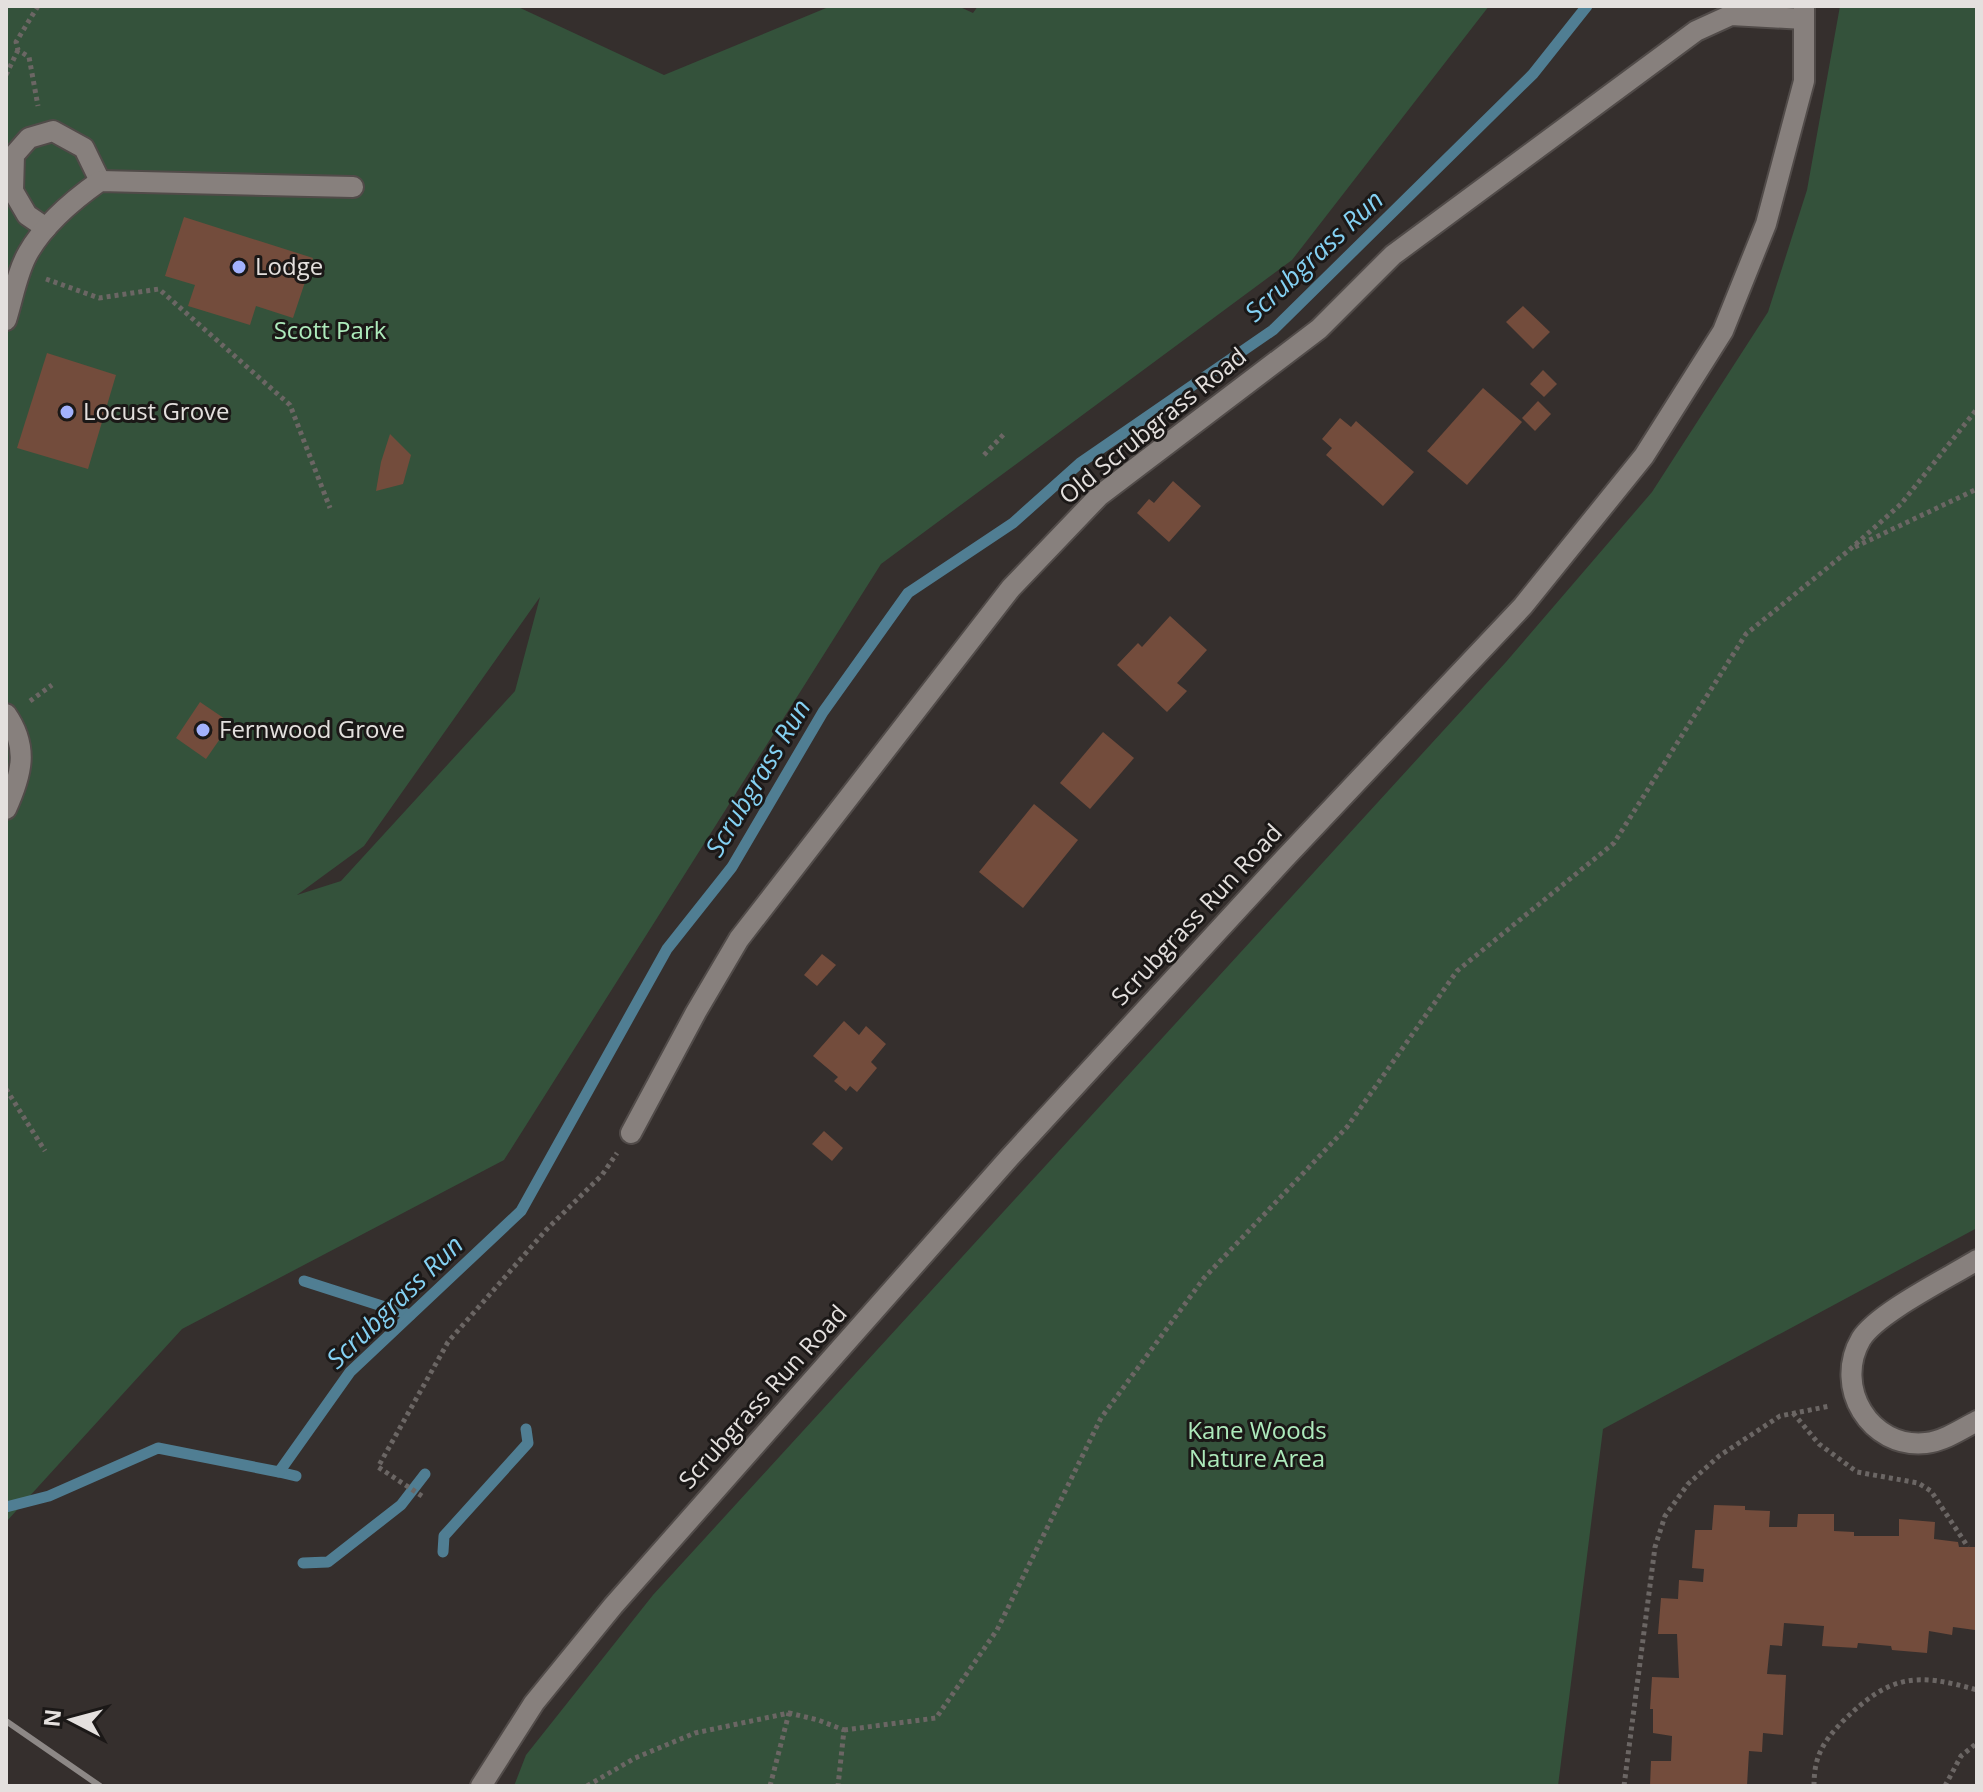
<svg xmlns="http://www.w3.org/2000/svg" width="1983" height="1792" viewBox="0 0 1983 1792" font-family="'Open Sans',sans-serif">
	<rect width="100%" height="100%" fill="#352f2d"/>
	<g fill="#34523b" fill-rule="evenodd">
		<path d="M6,6H516L664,75L831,6H958L973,13L978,6H1489L1292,260L881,564L504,1160L182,1329L6,1522ZM540,597L515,691L341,881L297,895L364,846Z"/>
		<polygon points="1840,6 1977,6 1977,1228 1603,1429 1558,1786 514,1786 526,1755 653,1595 1506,662 1652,492 1768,312 1807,190"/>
	</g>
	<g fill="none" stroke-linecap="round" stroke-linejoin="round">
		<g stroke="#507e93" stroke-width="11">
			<polyline points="304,1281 410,1315"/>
			<polyline points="279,1472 296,1476"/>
			<polyline points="6,1507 49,1496 158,1448 279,1472 350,1372 521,1211 667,949 732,867 823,712 908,593 1013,523 1080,463 1273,330 1533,74 1587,6"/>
			<polyline points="443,1552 444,1536 528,1443 526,1429"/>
			<polyline points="303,1563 328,1562 401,1505 425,1474"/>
		</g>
	</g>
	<g fill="#734c3c">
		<polygon points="184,217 313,258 293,318 256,306 250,325 188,306 195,285 165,276"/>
		<polygon points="1523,306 1550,332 1533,349 1506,322"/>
		<polygon points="47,353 116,375 88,469 17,448"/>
		<polygon points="1543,370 1557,384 1544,397 1530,384"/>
		<polygon points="1483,388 1522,422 1467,485 1427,451"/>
		<polygon points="1538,401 1551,414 1535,431 1522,418"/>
		<polygon points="1340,418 1351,427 1356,421 1414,472 1383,506 1326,455 1332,448 1322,439"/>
		<polygon points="390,434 411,455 403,484 376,491 381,462"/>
		<polygon points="1173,481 1201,506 1169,542 1137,513 1149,499 1154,503"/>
		<polygon points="1170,616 1207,650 1177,683 1187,691 1167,712 1117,665 1138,643 1142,647"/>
		<polygon points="200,702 231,723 206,759 176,738"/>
		<polygon points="1103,732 1134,758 1090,809 1060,783"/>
		<polygon points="1034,804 1078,840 1023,908 979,872"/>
		<polygon points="822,954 836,965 817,986 804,975"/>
		<polygon points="844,1021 859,1035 866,1026 886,1044 871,1062 877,1068 857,1092 850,1086 846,1091 834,1081 838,1077 813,1056"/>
		<polygon points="824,1131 843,1148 832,1161 812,1144"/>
		<polygon points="1714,1505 1745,1506 1745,1510 1770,1511 1769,1527 1797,1527 1798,1514 1834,1514 1834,1531 1854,1532 1854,1536 1899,1536 1899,1519 1935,1522 1934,1539 1958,1542 1959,1547 1977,1547 1975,1630 1953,1627 1952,1635 1929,1631 1927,1653 1892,1650 1891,1646 1858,1643 1857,1648 1822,1646 1824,1626 1784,1623 1782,1646 1770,1645 1767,1674 1786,1675 1783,1735 1763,1733 1762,1752 1749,1751 1747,1786 1650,1786 1651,1761 1671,1761 1672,1736 1653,1733 1653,1709 1650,1709 1652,1677 1679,1678 1677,1634 1658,1634 1661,1598 1678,1599 1679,1580 1703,1582 1704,1569 1692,1568 1695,1530 1712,1530"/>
	</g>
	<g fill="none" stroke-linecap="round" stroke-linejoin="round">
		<defs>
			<g id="lane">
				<polyline points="46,228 27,215 13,191 14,155 29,138 53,131 84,148 100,181"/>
				<path d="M6,320C13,298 17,272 28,253C45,223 73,200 100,181L353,187"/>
				<path d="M6,714C29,747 22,774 6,809"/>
			</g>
			<g id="street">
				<polyline points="631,1133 696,1012 739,939 1011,588 1099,496 1319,329 1393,255 1696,31 1731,15 1804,19"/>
				<path d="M1977,1260C1948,1278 1877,1313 1861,1339C1833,1387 1870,1449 1926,1443C1944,1441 1962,1429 1977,1421"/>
			</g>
			<polyline id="secondary" points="481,1786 534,1703 613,1606 1009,1158 1285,858 1523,606 1644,456 1723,331 1766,224 1804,81 1804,6"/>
		</defs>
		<use href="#lane" stroke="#514b49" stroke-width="24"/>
		<use href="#street" stroke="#514b49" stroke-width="24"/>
		<use href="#secondary" stroke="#514b49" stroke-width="24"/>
		<g stroke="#6b6664" stroke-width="5" stroke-dasharray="4 4" stroke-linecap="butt">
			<polyline points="38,6 16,42 18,50 29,57 38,106"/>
			<polyline points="6,75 18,50"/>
			<polyline points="46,279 99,298 159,289 290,405 330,508"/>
			<polyline points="984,455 1004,434"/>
			<polyline points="1855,547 1977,489"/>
			<polyline points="30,701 52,685"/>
			<polyline points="6,1089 45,1151"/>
			<polyline points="1793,1413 1819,1444 1857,1472 1918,1483 1931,1491 1968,1547"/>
			<polyline points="422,1496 378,1467 448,1342 547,1229 602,1175 617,1153"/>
			<polyline points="844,1730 936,1718 997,1630 1101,1418 1204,1278 1347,1127 1457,971 1614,843 1746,634 1848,551 1901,504 1977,409"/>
			<polyline points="587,1786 635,1758 695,1733 789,1713 818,1720 844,1730 838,1786"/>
			<polyline points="770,1786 789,1713"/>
			<polyline points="1624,1786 1655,1547 1665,1516 1688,1484 1719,1456 1780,1416 1830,1406"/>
			<path d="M1814,1786C1814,1756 1823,1742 1843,1721C1890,1675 1915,1672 1977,1690"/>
			<polyline points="1945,1786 1961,1756 1977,1743"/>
		</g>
		<use href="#lane" stroke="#87807d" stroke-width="20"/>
		<use href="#street" stroke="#87807d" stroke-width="20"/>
		<use href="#secondary" stroke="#87807d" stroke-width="20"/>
		<polyline stroke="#8d8886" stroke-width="6" points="6,1721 100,1786"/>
	</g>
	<g fill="#a3b2fd" stroke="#1b1817" stroke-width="3">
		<circle cx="239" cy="267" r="8"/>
		<circle cx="67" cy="412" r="8"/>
		<circle cx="203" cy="730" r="8"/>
	</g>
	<g text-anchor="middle" stroke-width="6" stroke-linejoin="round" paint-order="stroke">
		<g font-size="24" fill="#e4e0de" stroke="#1b1817" text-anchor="start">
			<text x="255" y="275">Lodge</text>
			<text x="83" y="420">Locust Grove</text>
			<text x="219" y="738">Fernwood Grove</text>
		</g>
		<g font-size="24" fill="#adeabb" stroke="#1b1817">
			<text x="330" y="339">Scott Park</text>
			<text x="1257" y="1439">Kane Woods<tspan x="1257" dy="28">Nature Area</tspan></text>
		</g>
		<g font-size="24" fill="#e4e0de" stroke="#1b1817">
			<text transform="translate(1153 426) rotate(-39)" y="8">Old Scrubgrass Road</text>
			<text transform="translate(1197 915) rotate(-47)" y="8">Scrubgrass Run Road</text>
			<text transform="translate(763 1397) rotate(-48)" y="8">Scrubgrass Run Road</text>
		</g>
		<g font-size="26" font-style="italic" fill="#84d1f3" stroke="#1b1817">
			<text transform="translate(1314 256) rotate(-43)" y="9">Scrubgrass Run</text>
			<text transform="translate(758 778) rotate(-59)" y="9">Scrubgrass Run</text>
			<text transform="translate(395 1302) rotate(-44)" y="9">Scrubgrass Run</text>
		</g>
	</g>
	<rect width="1983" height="1792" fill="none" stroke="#e4e0de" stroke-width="16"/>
	<g transform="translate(72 1720) rotate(276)" stroke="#1b1817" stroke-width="6" paint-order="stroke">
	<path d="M0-6L14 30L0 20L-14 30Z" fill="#e4e0de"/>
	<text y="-12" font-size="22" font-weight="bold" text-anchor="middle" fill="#e4e0de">N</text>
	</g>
</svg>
